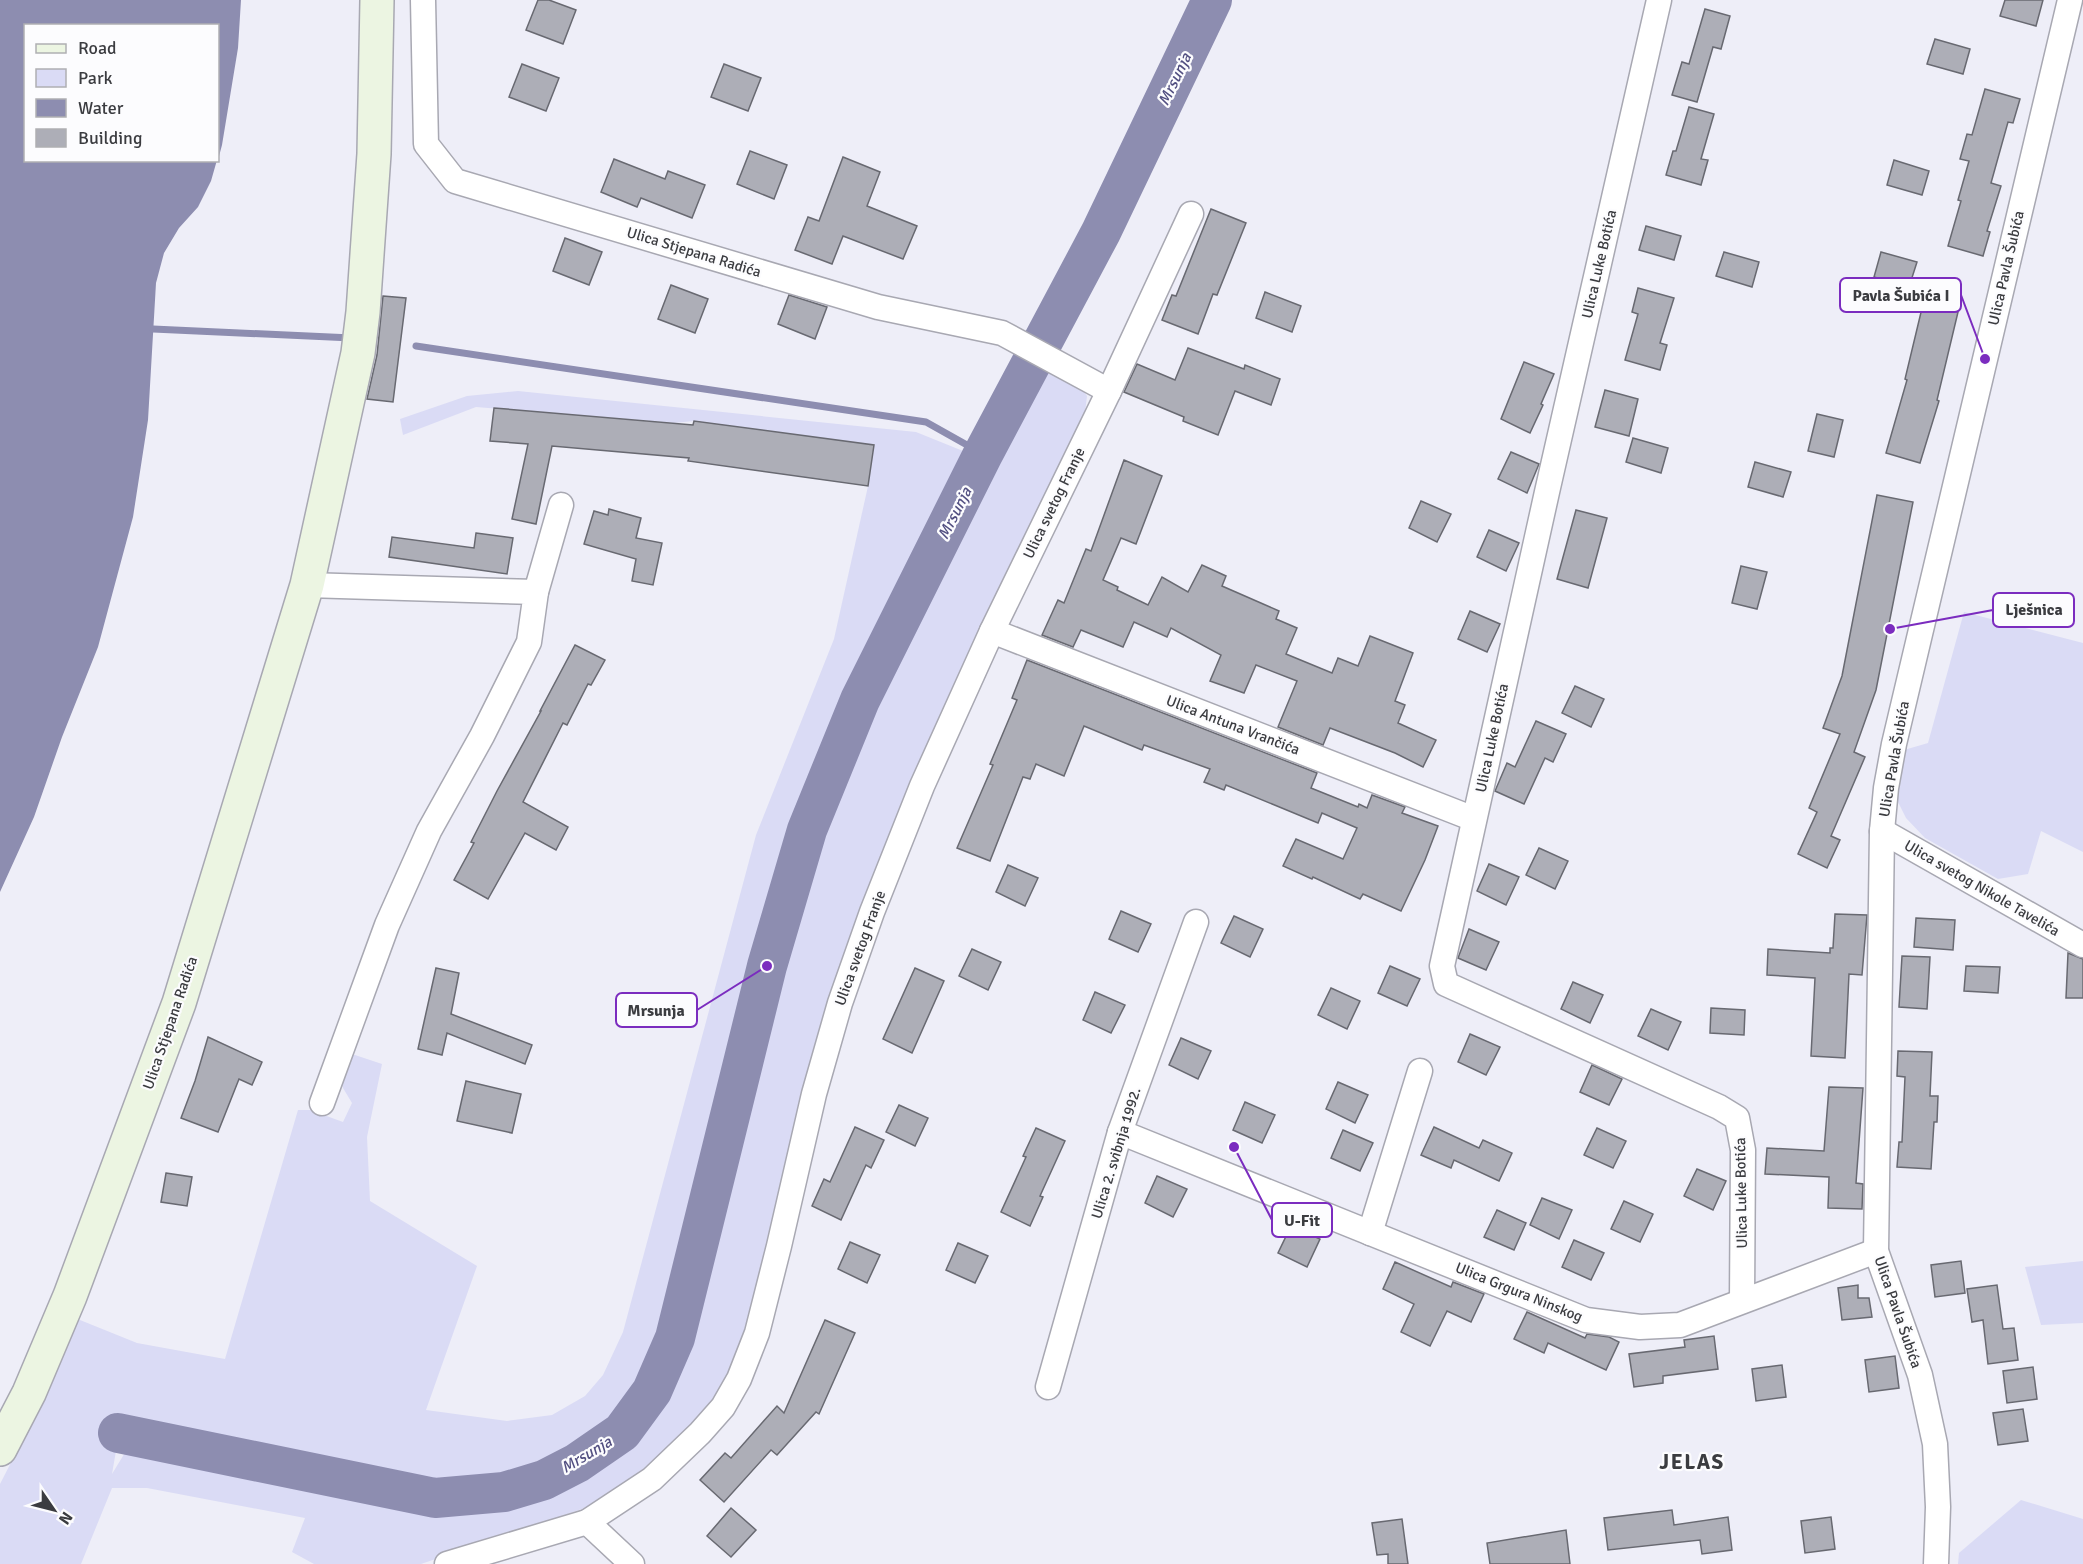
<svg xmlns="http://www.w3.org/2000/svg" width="2083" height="1564" viewBox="0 0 2083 1564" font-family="Signika,sans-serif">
	<rect width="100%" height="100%" fill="#eeeef8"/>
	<g fill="#dadbf5">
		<path d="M1044,370L1080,387L1087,396L1085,413L929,744L752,1312L723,1391L700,1420L633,1482L582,1509L421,1564H314L292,1552L305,1518L147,1488H112L81,1564H0V1484L42,1402L75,1318L137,1343L225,1359L298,1110H310L343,1122L352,1103L343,1088L340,1077L349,1053L382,1064L367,1137L370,1201L477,1266L426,1410L507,1421L552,1415L585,1396L603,1375L623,1332L756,835L834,639L868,486L873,446L694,421L674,423L476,407L403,435L400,419L467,396L518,391L916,432L968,453L916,554L817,764L793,831L775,885L669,1304L649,1367L624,1407L596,1433L559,1457L475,1483L426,1482L346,1469L122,1416L112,1474L126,1451C191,1465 256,1478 321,1492C352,1498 384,1508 415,1512C426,1513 439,1512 451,1511C569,1510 660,1446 694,1331L763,1053L818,849L850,764L873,712Z"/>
		<polygon points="1964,612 2083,643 2083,852 2041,831 2028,874 1998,879 1925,838 1906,818 1898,802 1898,774 1904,750 1928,743"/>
		<polygon points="2083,1261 2083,1323 2041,1325 2025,1267"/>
		<polygon points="2021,1500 2083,1519 2083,1564 1958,1564 1959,1553"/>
	</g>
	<polygon fill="#8d8db0" points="0,0 241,0 238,48 222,145 218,160 218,26 26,26 26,160 217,160 211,181 198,207 179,228 164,253 156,283 148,420 133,517 98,647 62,737 34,817 0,892"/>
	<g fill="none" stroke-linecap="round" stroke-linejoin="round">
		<g stroke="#8d8db0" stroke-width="7">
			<polyline points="153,329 352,338"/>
			<polyline points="416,346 926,422 983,454"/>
		</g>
		<polyline stroke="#8d8db0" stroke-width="40" points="118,1433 435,1498 504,1492 544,1480 577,1463 622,1432 652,1391 675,1338 767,966 807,830 860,700 983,454 1101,232 1212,0"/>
	</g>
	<g fill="#adaeb7" stroke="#686971" stroke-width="1.5">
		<polygon points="538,0 549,0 576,10 563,44 526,30"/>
		<polygon points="2005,0 2043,0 2036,26 2000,16"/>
		<polygon points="1705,9 1730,16 1721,49 1713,47 1697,102 1672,95 1682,62 1689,64"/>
		<polygon points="1935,39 1970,49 1963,74 1927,64"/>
		<polygon points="522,64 559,78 546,111 509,97"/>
		<polygon points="724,64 761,78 748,111 711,97"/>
		<polygon points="1985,89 2020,99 2013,123 2008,122 1991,183 2001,186 1987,231 1990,232 1983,256 1948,246 1961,201 1958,200 1969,161 1960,159 1967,134 1972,135"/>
		<polygon points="1689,107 1714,114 1701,159 1708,160 1701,185 1666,175 1673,151 1676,151"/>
		<polygon points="750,151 787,165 774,199 737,184"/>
		<polygon points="843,157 880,172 867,206 917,226 903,259 843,236 832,264 795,250 808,217 819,221"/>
		<polygon points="614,159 665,179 668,171 705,185 692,218 641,198 637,207 601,192"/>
		<polygon points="1894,160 1929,171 1922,195 1887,185"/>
		<polygon points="1211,209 1246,223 1217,295 1213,294 1198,334 1162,320 1172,295 1176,296"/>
		<polygon points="1646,226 1681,236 1674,260 1639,250"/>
		<polygon points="565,238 602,252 589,285 553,271"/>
		<polygon points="1724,252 1759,262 1752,287 1716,276"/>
		<polygon points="1881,252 1917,262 1909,287 1874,277"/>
		<polygon points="671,285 708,299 695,333 658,319"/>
		<polygon points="1638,288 1674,298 1660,343 1667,345 1660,370 1625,360 1638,314 1632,312"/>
		<polygon points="1265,292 1301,306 1292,332 1256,318"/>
		<polygon points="789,295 827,307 815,339 778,324"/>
		<polygon points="383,296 406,298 393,402 367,399 377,355"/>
		<polygon points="1923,304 1958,312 1937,400 1939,401 1920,463 1886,453 1907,380 1905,379"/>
		<polygon points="1188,348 1244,369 1245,365 1280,379 1271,405 1235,391 1218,435 1183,421 1184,417 1124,392 1137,364 1175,380"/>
		<polygon points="1524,362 1554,374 1541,404 1543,405 1530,433 1501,419"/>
		<polygon points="1605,390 1638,399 1629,436 1595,427"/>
		<polygon points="494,408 693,425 694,421 874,445 868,486 688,461 689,458 552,446 536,524 512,519 528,444 490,441"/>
		<polygon points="1817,414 1843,420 1834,457 1808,451"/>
		<polygon points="1633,438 1668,448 1661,473 1626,462"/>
		<polygon points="1511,452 1539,464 1527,493 1498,479"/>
		<polygon points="1124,460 1162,476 1136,544 1121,538 1103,580 1118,587 1117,590 1148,605 1162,577 1188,592 1202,565 1226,576 1222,586 1279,611 1276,619 1297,628 1286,654 1332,673 1338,658 1358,666 1370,636 1413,653 1395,701 1405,705 1398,723 1436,740 1423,767 1395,753 1330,728 1323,745 1278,727 1297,681 1256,665 1244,693 1210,681 1221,655 1171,628 1167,637 1134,622 1123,647 1081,630 1073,647 1042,635 1058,600 1064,603 1086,549 1091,551"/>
		<polygon points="1755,462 1791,472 1783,497 1748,487"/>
		<polygon points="1877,495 1913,502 1876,690 1854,752 1865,757 1831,836 1840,840 1827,868 1798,854 1817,812 1809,808 1840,734 1823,728 1842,676"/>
		<polygon points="1421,501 1451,514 1437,542 1409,528"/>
		<polygon points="609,509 641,518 636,538 662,543 653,585 632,581 636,559 584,544 594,511 608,515"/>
		<polygon points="1576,510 1607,518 1588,588 1557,579"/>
		<polygon points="1489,530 1519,543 1506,571 1477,557"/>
		<polygon points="476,533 513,538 507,574 389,557 392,537 474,548"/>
		<polygon points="1741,566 1767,572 1757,609 1732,603"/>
		<polygon points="1470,611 1500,624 1487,652 1458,639"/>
		<polygon points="575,645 605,660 591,685 588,684 567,725 563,723 523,802 568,827 556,850 525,833 488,899 454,880 474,843 471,842 497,791 541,711 540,711"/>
		<polygon points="1027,660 1317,773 1311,788 1358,807 1359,804 1367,808 1372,795 1405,807 1402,813 1438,826 1425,860 1401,911 1363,894 1360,899 1313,877 1312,879 1283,866 1296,839 1343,859 1357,828 1322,813 1318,823 1226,785 1224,790 1204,782 1210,769 1144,745 1142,750 1084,726 1064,776 1036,764 1030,779 1023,777 990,861 957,848 993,765 990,764 1017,700 1012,698"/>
		<polygon points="1575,686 1604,699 1591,727 1562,713"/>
		<polygon points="1536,721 1566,734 1553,762 1545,758 1524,804 1495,791 1507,763 1515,767"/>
		<polygon points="1539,848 1568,861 1555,889 1526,875"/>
		<polygon points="1489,864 1519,877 1506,905 1477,891"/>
		<polygon points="1008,865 1038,878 1025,906 996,892"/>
		<polygon points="1121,911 1151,924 1138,952 1109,939"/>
		<polygon points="1835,914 1867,915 1862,975 1849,974 1845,1058 1811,1056 1815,978 1767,975 1768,949 1830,953 1830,948 1833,948"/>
		<polygon points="1234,916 1263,929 1250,957 1221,943"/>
		<polygon points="1916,918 1955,920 1953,950 1914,947"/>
		<polygon points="1469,929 1499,942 1486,970 1458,958"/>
		<polygon points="972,949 1001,962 988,990 959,976"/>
		<polygon points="2068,953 2083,959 2083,998 2066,998"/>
		<polygon points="1902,956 1930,957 1927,1009 1899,1007"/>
		<polygon points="1390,966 1420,979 1407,1006 1378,993"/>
		<polygon points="1966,966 2000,967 1998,993 1964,991"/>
		<polygon points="436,968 459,973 451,1014 532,1045 525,1064 447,1033 442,1055 418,1049"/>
		<polygon points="915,968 944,981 912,1053 883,1039"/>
		<polygon points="1573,982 1603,995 1590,1023 1561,1009"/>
		<polygon points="1331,988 1360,1001 1347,1029 1318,1015"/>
		<polygon points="1095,992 1125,1005 1111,1033 1083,1020"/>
		<polygon points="1711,1008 1745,1010 1744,1035 1710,1033"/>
		<polygon points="1651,1009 1681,1022 1668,1050 1638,1036"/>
		<polygon points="1470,1034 1500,1047 1486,1075 1458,1062"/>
		<polygon points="208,1037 262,1062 252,1085 239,1079 218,1132 181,1118 195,1081"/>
		<polygon points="1181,1038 1211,1051 1198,1079 1169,1065"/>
		<polygon points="1898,1051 1932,1052 1930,1096 1938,1096 1937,1122 1934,1122 1931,1169 1897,1167 1899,1142 1902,1142 1905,1077 1897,1076"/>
		<polygon points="1592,1065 1622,1079 1609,1105 1580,1092"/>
		<polygon points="466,1081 521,1094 512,1133 457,1121"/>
		<polygon points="1338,1082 1368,1095 1355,1123 1326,1109"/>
		<polygon points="1829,1087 1863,1088 1856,1183 1863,1184 1862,1209 1828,1208 1829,1177 1765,1174 1767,1148 1824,1151"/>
		<polygon points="1245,1102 1275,1115 1262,1143 1233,1130"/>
		<polygon points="899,1105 928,1118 915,1146 886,1132"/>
		<polygon points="855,1127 884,1140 871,1168 866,1165 841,1220 812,1206 824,1179 830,1182"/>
		<polygon points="1434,1127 1479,1148 1483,1140 1512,1153 1499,1181 1454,1160 1451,1168 1421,1155"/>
		<polygon points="1036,1128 1065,1141 1040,1196 1043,1197 1030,1226 1001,1212 1026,1157 1023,1156"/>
		<polygon points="1597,1128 1626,1141 1613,1168 1584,1155"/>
		<polygon points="1343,1130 1373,1143 1360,1171 1331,1158"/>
		<polygon points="1697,1169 1726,1181 1713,1210 1684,1196"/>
		<polygon points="166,1173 192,1177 187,1206 161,1202"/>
		<polygon points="1157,1176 1187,1189 1173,1217 1145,1203"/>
		<polygon points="1542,1198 1572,1210 1559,1239 1530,1225"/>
		<polygon points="1624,1201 1653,1214 1640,1242 1611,1229"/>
		<polygon points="1497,1210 1526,1223 1514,1250 1484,1237"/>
		<polygon points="1291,1226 1320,1239 1307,1267 1278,1253"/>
		<polygon points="1574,1240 1604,1253 1591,1280 1562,1267"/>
		<polygon points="850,1242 880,1255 867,1283 838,1269"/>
		<polygon points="958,1243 988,1256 975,1283 946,1270"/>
		<polygon points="1961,1261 1965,1293 1935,1297 1931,1265"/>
		<polygon points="1395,1262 1451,1287 1453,1282 1484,1294 1471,1322 1447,1311 1430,1346 1401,1332 1414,1304 1383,1289"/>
		<polygon points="1858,1285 1858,1298 1869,1298 1872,1317 1842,1320 1838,1288"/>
		<polygon points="1997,1285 2003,1329 2014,1328 2018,1360 1988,1364 1983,1320 1972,1322 1967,1289"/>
		<polygon points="1527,1312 1585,1338 1587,1334 1609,1337 1619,1342 1606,1370 1548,1343 1544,1353 1514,1339"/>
		<polygon points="825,1320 855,1333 819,1414 816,1412 777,1455 771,1450 724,1502 700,1480 725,1453 731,1458 777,1406 784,1413"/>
		<polygon points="1714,1336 1718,1369 1663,1376 1663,1383 1634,1387 1629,1354 1685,1347 1684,1340"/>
		<polygon points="1895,1356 1899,1388 1869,1392 1865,1360"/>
		<polygon points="1782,1365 1786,1397 1756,1401 1752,1369"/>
		<polygon points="2033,1367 2037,1399 2007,1403 2003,1371"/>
		<polygon points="2023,1409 2028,1441 1998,1445 1993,1413"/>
		<polygon points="731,1508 756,1530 731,1557 707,1536"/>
		<polygon points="1672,1510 1674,1525 1728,1517 1732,1550 1702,1554 1700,1540 1608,1550 1604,1518"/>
		<polygon points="1831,1517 1835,1549 1805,1553 1801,1521"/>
		<polygon points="1402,1519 1408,1564 1388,1564 1388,1554 1377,1555 1372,1523"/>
		<polygon points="1566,1530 1570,1564 1490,1564 1487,1543"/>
	</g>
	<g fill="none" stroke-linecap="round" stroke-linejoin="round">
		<defs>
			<g id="minor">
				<polyline points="423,0 426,144 455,181 878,307 1002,333 1109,391"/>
				<polyline points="1659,0 1547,492 1442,966 1446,984 1719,1107 1737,1118 1743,1150 1742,1301"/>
				<polyline points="307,585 536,592 529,642 482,736 429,831 387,925 322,1103"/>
				<polyline points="536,592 561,505"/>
				<polyline points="992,631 1474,819"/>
				<polyline points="1882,831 2083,945"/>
				<polyline points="1120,1132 1586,1320 1640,1327 1680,1325 1876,1251"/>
				<polyline points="1370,1233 1420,1071"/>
				<polyline points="1048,1387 1120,1132 1196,922"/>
				<polyline points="587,1522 632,1564"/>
				<polyline points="447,1564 587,1522 652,1479 700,1433 723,1407 739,1379 757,1333 779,1246 814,1094 840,1003 872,912 922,786 992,631 1109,391 1191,214"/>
				<polyline points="1936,1564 1938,1507 1935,1444 1920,1375 1876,1251 1882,831 1886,788 1894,744 2070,0"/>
			</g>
			<polyline id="secondary" points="0,1449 29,1393 70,1296 179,1003 307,585 358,353 363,312 374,154 377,0"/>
		</defs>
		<use href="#minor" stroke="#a8a8b2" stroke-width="27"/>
		<use href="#secondary" stroke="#a8a8b2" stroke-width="36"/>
		<use href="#minor" stroke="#fff" stroke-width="24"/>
		<use href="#secondary" stroke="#ecf5e2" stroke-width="33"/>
	</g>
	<g text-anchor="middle" stroke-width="4.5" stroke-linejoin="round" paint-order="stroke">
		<g font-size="15" fill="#3b3c40" stroke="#fcfcfe">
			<text transform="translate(694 252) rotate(17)" y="5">Ulica Stjepana Radića</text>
			<text transform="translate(1599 264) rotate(-77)" y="5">Ulica Luke Botića</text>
			<text transform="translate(2006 268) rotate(-77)" y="5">Ulica Pavla Šubića</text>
			<text transform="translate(1054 503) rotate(-64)" y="5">Ulica svetog Franje</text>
			<text transform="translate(1233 725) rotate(21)" y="5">Ulica Antuna Vrančića</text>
			<text transform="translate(1492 738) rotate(-78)" y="5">Ulica Luke Botića</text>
			<text transform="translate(1894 759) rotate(-80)" y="5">Ulica Pavla Šubića</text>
			<text transform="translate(1982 888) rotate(30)" y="5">Ulica svetog Nikole Tavelića</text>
			<text transform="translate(860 948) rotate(-70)" y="5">Ulica svetog Franje</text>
			<text transform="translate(170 1023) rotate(-71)" y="5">Ulica Stjepana Radića</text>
			<text transform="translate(1116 1153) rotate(-73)" y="5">Ulica 2. svibnja 1992.</text>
			<text transform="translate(1741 1193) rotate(-91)" y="5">Ulica Luke Botića</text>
			<text transform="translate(1519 1292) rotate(22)" y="5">Ulica Grgura Ninskog</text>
			<text transform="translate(1898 1312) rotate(71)" y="5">Ulica Pavla Šubića</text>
		</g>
		<g font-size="16" font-style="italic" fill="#524f81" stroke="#fcfcfe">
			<text transform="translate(1174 79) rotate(-64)" y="6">Mrsunja</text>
			<text transform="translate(954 513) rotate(-63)" y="6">Mrsunja</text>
			<text transform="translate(586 1454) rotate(-31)" y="6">Mrsunja</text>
		</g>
		<g font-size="21" font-weight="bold" letter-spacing="1.5" fill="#3b3c40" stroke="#fcfcfe">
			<text x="1692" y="1469">JELAS</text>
		</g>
	</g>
	<path fill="none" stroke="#7b2cbf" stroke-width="2" d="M1985 359L1961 295M1890 629L1993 610M767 966L697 1010M1234 1147L1272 1220"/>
	<g fill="#7b2cbf" stroke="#fcfcfe" stroke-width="2">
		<circle cx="1985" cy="359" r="6"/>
		<circle cx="1890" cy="629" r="6"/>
		<circle cx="767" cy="966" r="6"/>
		<circle cx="1234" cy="1147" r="6"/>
	</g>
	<g fill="#fcfcfe" stroke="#7b2cbf" stroke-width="2">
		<rect x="1840" y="278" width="121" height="34" rx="6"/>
		<rect x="1993" y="593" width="81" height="34" rx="6"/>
		<rect x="616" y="993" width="81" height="34" rx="6"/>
		<rect x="1272" y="1203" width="60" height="34" rx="6"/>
	</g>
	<g font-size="16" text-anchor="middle" font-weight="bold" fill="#3b3c40">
		<text x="1901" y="301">Pavla Šubića I</text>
		<text x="2034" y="615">Lješnica</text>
		<text x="656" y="1016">Mrsunja</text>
		<text x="1302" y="1226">U-Fit</text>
	</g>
	<rect x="24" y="24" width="195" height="138" fill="#fcfcfe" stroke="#afafb2" stroke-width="1.5"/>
	<rect x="36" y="44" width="30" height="9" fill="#ecf5e2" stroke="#afafb2" stroke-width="1.5"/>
	<text x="78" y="54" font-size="18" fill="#3b3c40">Road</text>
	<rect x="36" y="69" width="30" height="18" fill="#dadbf5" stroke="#afafb2" stroke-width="1.5"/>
	<text x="78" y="84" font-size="18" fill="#3b3c40">Park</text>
	<rect x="36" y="99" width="30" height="18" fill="#8d8db0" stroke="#afafb2" stroke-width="1.5"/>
	<text x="78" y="114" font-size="18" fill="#3b3c40">Water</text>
	<rect x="36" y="129" width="30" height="18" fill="#adaeb7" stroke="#afafb2" stroke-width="1.5"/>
	<text x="78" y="144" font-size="18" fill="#3b3c40">Building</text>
	<g transform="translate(54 1510) rotate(125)" stroke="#fcfcfe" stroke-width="4.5" paint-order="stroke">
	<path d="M0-4.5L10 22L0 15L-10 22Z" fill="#3b3c40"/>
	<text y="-9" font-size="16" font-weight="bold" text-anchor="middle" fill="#3b3c40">N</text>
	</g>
</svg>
